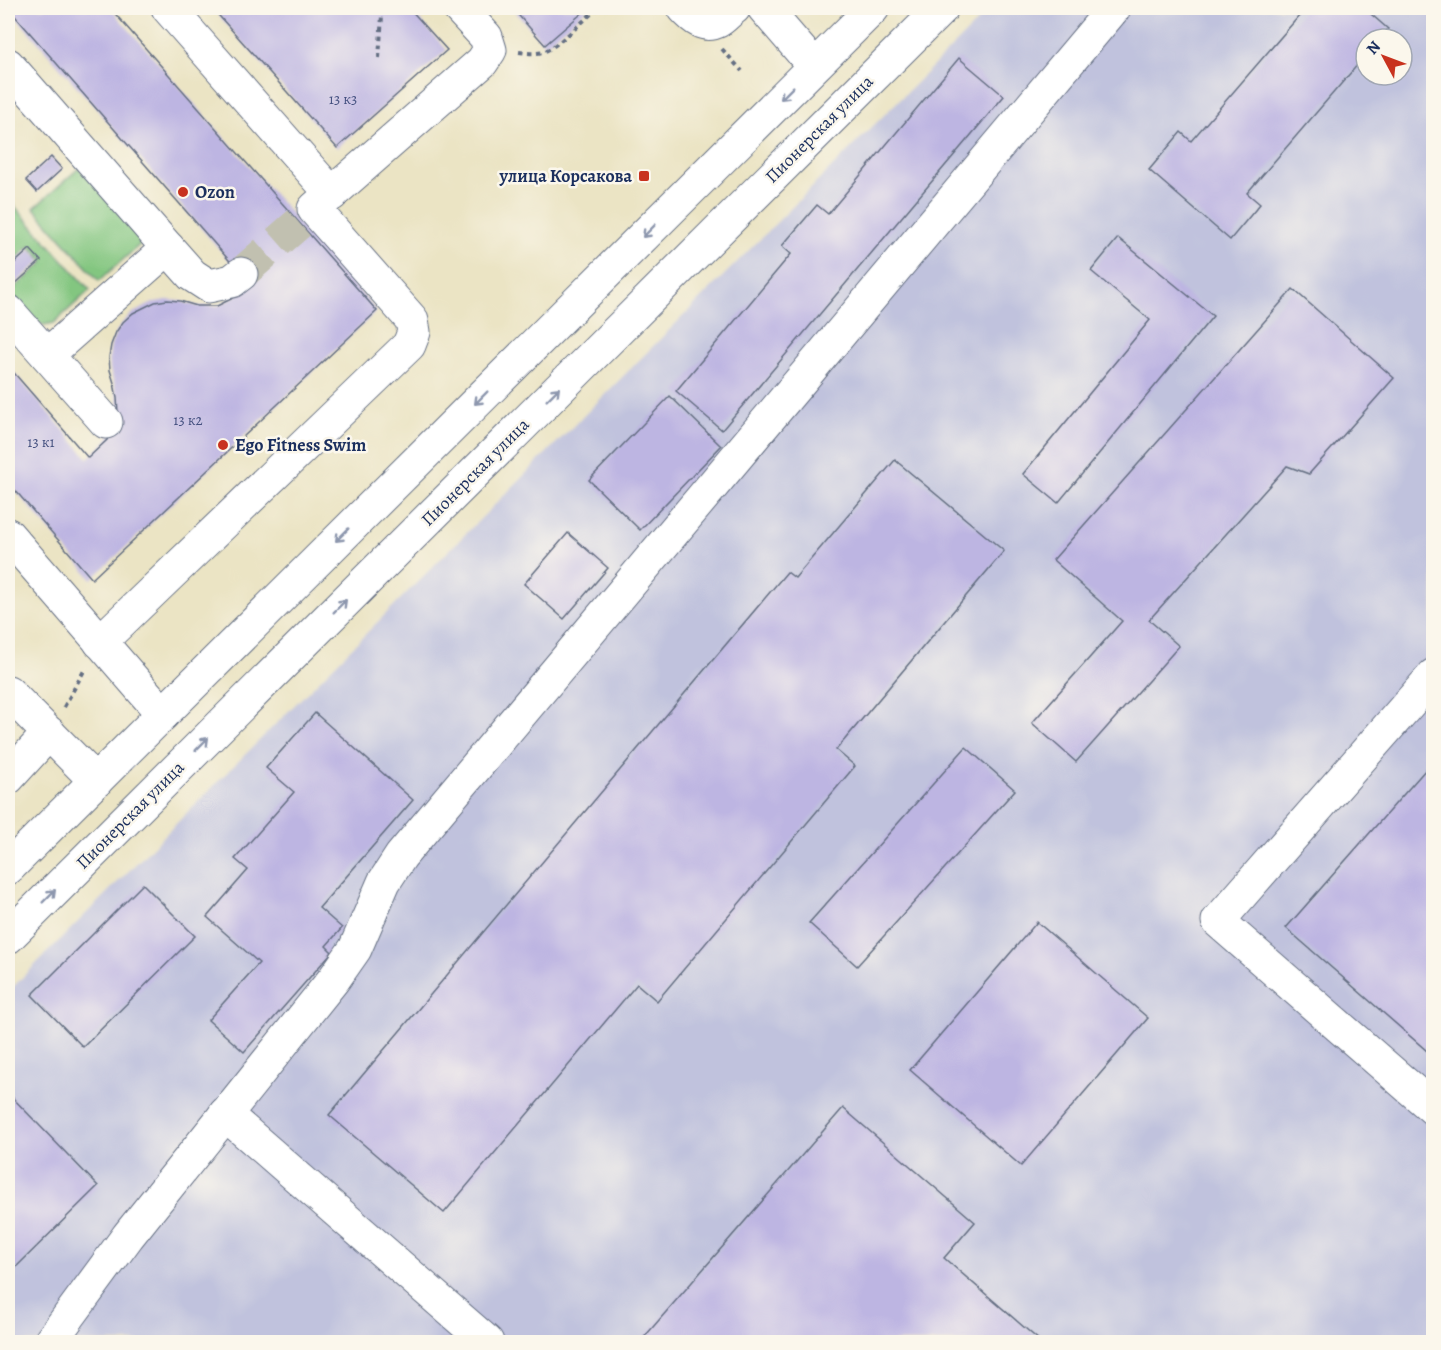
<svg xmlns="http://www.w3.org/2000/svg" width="1441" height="1350" viewBox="0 0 1441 1350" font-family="Alegreya,serif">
	<rect width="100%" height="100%" fill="#fbf7ec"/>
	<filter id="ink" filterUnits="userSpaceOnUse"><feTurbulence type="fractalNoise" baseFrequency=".0167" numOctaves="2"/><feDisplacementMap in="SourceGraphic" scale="12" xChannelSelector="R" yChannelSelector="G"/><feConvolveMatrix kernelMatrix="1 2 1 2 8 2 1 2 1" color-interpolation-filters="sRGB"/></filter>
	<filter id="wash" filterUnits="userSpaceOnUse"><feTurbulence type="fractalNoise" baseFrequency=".008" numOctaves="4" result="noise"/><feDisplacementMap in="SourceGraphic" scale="24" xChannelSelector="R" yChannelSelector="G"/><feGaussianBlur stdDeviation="1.35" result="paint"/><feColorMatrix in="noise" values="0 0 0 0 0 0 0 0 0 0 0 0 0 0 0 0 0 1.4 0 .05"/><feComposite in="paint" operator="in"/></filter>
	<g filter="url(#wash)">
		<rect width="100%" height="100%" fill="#ebe4c4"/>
		<path fill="#c0c2dd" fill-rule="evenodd" d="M991,8H1433V1342H8V992ZM1366,39H1402V75H1366Z"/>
		<g fill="#83c680" stroke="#4f7a6f" stroke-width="1.5">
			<polygon points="79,168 144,241 99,281 34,208"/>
			<polygon points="8,199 90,290 54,323 44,325 37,322 10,292 44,262 30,246 8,266"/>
		</g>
		<g id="blocks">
			<g fill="#bdb5e2">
				<polygon points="8,8 110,8 377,311 92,579 8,482 8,366 88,458 107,440 113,427 118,413 117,398 114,383 110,370 109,357 111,345 116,332 123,322 133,313 155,302 167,300 180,301 197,306 217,306 231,299 249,283"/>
				<polygon points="212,8 409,8 447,50 337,148"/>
				<polygon points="512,8 588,8 545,45"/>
				<polygon points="1306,8 1364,8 1388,29 1379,39 1366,39 1366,55 1247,193 1260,204 1230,240 1149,170 1181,132 1191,141"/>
				<polygon points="959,58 1004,96 722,430 676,391 791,254 782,246 817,205 828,214"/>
				<polygon points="51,157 62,169 37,192 26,180"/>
				<polygon points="1118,238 1213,316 1058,503 1023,474 1150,320 1091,271"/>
				<polygon points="30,249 41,261 15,284 8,276 8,269"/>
				<polygon points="1293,289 1394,378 1309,474 1287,466 1149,620 1179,646 1076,762 1032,723 1122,621 1053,560"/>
				<polygon points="670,396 721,446 640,530 589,480"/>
				<polygon points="895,460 1004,551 836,750 855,766 657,1001 637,984 444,1213 329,1115 787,572 795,578"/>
				<polygon points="568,533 608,568 564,619 524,584"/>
				<polygon points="315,713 413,800 319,908 342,928 326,946 332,952 244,1052 208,1020 259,963 207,917 248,870 235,859 294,792 266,768"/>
				<polygon points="966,747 1015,790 857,966 809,923"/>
				<polygon points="1434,760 1434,1057 1286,928"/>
				<polygon points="143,884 195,936 83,1047 32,995"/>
				<polygon points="1037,922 1148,1018 1021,1166 910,1070"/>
				<polygon points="8,1093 98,1186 9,1274 8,1272"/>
				<polygon points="843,1108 975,1222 944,1258 1040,1341 1039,1342 640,1342"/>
			</g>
		</g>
	</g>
	<g filter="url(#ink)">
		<use href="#blocks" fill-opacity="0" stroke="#646e82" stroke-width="1.5"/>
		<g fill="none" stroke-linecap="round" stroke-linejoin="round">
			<polyline stroke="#c1c0b0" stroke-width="33" stroke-dasharray="33 16" stroke-linecap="butt" points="241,274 299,223"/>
			<defs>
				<g id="minor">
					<polyline points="168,8 332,194"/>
					<path d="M684,8C693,18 704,28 718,21C724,18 729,11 734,8"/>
					<polyline points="764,8 814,66"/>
					<polyline points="8,65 168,248 47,355"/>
					<polyline points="168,248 192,275 209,286 232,281 241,274"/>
					<polyline points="8,311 106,422"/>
					<polyline points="8,535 163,714"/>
					<polyline points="100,642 409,345 414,332 412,320 314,209 482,62 490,50 486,37 459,8"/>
					<polyline points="1434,675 1218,921 1434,1109"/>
					<polyline points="8,692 96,781"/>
					<polyline points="8,778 49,733"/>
					<polyline points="225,1114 487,1342"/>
					<polyline points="50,1342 128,1236 334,979 355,949 384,882 401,856 1114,8"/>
				</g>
				<g id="major">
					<polyline points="8,868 873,8"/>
					<polyline points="8,937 942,8"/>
				</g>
			</defs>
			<use href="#minor" stroke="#646e82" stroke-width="35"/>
			<use href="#major" stroke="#646e82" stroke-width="35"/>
			<g stroke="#646e82" stroke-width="4" stroke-dasharray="4.5 4.5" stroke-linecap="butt">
				<polyline points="722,49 742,71"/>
				<path d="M519,52C527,53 535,54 543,52C556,48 586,18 598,8"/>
				<polyline points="379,58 382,16 380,8"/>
				<polyline points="64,707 85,669"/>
			</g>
			<use href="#minor" stroke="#fff" stroke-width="33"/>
			<use href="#major" stroke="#fff" stroke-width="33"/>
		</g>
		<defs><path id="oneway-shaft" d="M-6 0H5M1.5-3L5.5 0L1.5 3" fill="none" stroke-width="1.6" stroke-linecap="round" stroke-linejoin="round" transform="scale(1.5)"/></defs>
		<g stroke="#8d97ae">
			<use href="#oneway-shaft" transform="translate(787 93) rotate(135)"/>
			<use href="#oneway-shaft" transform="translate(649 231) rotate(135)"/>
			<use href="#oneway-shaft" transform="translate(553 394) rotate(-45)"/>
			<use href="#oneway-shaft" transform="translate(481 398) rotate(135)"/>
			<use href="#oneway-shaft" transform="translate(342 535) rotate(135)"/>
			<use href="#oneway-shaft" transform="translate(340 606) rotate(-45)"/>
			<use href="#oneway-shaft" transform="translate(202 744) rotate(-45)"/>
			<use href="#oneway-shaft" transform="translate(49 896) rotate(-45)"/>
		</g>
	</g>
	<g fill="#c8321e" stroke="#fbf7ec" stroke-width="2">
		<rect x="638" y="170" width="12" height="12" rx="3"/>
		<circle cx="183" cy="192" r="6"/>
		<circle cx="223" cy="445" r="6"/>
	</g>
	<g text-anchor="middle" stroke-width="5" stroke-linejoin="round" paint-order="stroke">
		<g font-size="15" fill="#44507f">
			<text x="343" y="104">13 к3</text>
			<text x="188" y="425">13 к2</text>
			<text x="41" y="447">13 к1</text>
		</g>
		<g font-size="18" fill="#1b2f5e" stroke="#fbf7ec">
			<text transform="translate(819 129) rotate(-45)" y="6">Пионерская улица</text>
			<text transform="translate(475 472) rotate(-45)" y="6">Пионерская улица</text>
			<text transform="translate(130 815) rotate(-45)" y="6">Пионерская улица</text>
		</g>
		<g font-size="18" font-weight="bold" fill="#1b2f5e" stroke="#fbf7ec" text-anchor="start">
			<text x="632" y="182" text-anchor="end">улица Корсакова</text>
			<text x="195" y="198">Ozon</text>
			<text x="235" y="451">Ego Fitness Swim</text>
		</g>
	</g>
	<rect width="1441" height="1350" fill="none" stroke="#fbf7ec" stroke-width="30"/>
	<g transform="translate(1384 57) rotate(311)"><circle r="28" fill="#fbf7ec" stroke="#a1a7b3" stroke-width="1.5"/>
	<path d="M0-4.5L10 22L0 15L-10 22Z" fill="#c8321e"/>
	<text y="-9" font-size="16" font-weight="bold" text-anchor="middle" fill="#1b2f5e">N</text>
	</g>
</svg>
